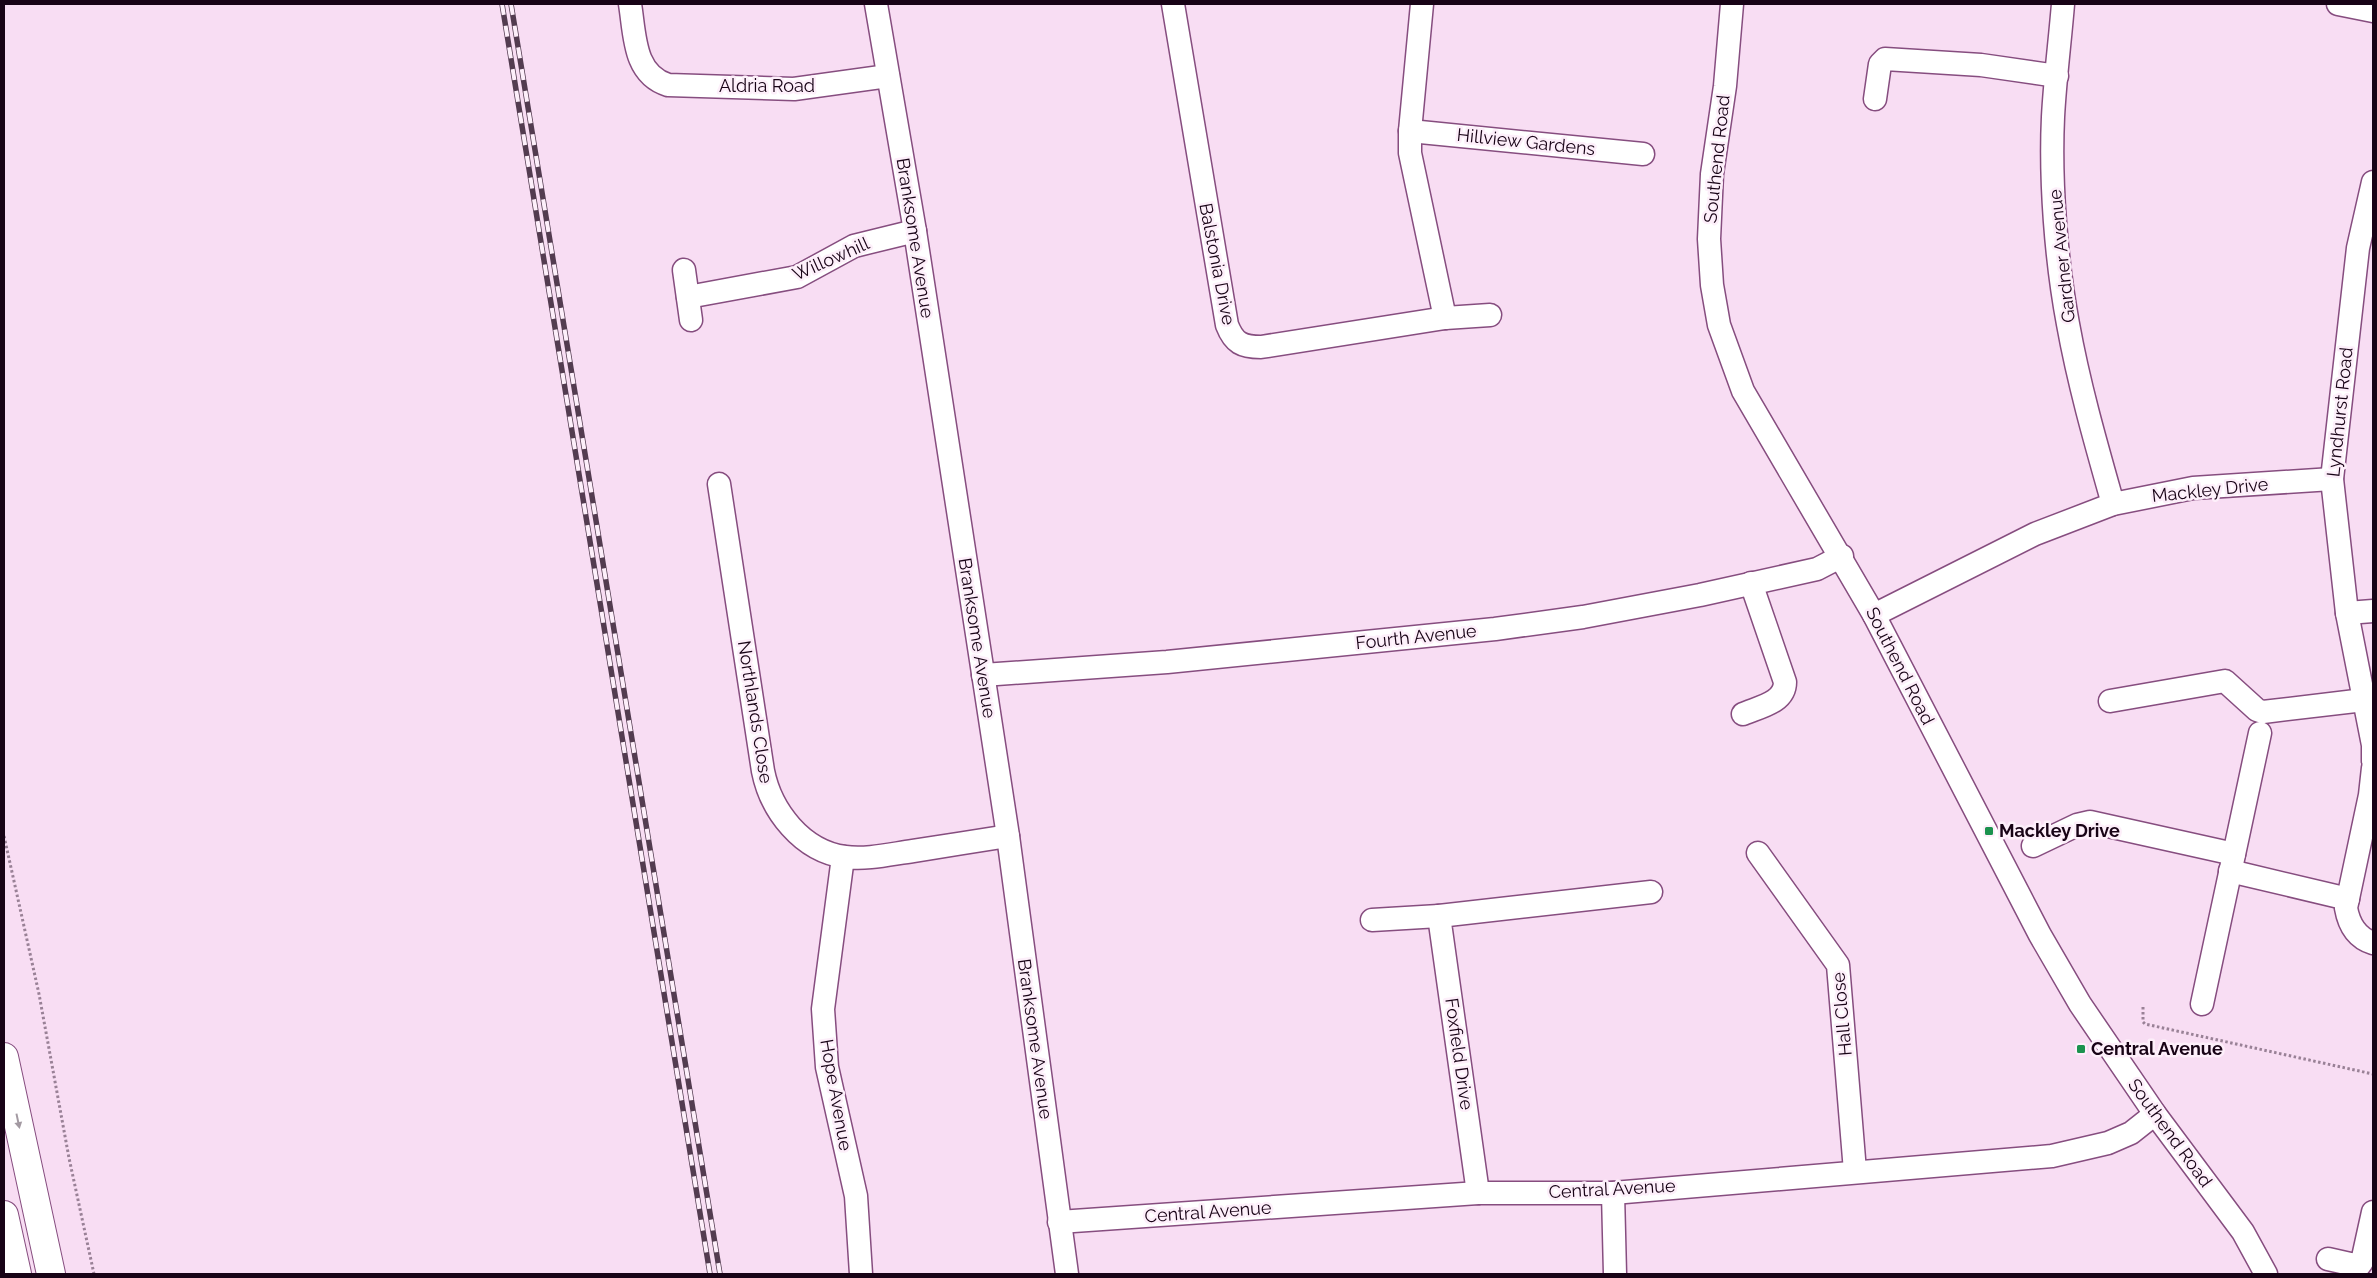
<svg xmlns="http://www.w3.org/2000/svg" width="2377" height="1278" viewBox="0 0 2377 1278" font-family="Raleway,sans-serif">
	<rect width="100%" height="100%" fill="#f8ddf3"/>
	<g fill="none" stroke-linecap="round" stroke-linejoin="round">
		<defs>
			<g id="minor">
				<path d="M630,4C635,34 633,74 668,85L794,89L888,76"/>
				<polyline points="876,4 915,231 1008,836 1067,1274"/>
				<path d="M1173,4L1227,325C1234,343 1242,347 1261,347L1445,318L1490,315"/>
				<polyline points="1422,4 1410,131 1410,153 1445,318"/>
				<polyline points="1732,4 1725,86 1712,174 1709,239 1712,285 1719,325 1743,391 1874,615 2040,935 2080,1004 2155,1114 2243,1232 2266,1274"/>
				<path d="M2063,4C2060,41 2055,79 2053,117C2050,181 2056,260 2068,324C2079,385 2096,444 2113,504"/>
				<polyline points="2338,4 2373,11"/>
				<polyline points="1875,99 1880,64 1885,59 1981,65 2057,76"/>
				<polyline points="1410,131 1643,154"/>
				<polyline points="2373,182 2358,248 2332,479 2347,613 2373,745 2373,761"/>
				<polyline points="684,270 691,320"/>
				<polyline points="688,297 797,277 854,246 915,231"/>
				<path d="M719,484L763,771C771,811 802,851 845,857C867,860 891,854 913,851C945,846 976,841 1008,836"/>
				<polyline points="2347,613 2373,611"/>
				<polyline points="1874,615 2035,534 2113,504 2193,488 2332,479"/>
				<polyline points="983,675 1167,662 1495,629 1583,617 1700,595 1817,569 1842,556"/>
				<polyline points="2110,701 2225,681 2257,710 2263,712 2364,700"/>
				<path d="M1743,714C1759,707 1785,703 1785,682L1751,583"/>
				<path d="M2373,768L2370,795L2346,908C2349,925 2357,938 2373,943"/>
				<polyline points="2033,846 2077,825 2090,822 2234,854"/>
				<polyline points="1758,853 1838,965 1855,1171"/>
				<polyline points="843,857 823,1009 827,1067 856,1196 861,1274"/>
				<polyline points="2230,871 2348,899"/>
				<polyline points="1372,920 1439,916"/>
				<polyline points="2202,1004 2260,733"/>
				<polyline points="1478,1193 1439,916 1651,892"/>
				<polyline points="1613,1193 1615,1274"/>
				<polyline points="1059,1222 1478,1193 1613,1193 2052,1156 2108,1143 2131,1133 2155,1114"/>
				<polyline points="2328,1259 2359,1266 2362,1262 2373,1212"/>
			</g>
			<g id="highway">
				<polyline points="4,1057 51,1274"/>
				<polyline points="4,1215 17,1274"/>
			</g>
		</defs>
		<use href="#minor" stroke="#864d7f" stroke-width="25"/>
		<use href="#highway" stroke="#864d7f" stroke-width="30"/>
		<g stroke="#998196" stroke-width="3" stroke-dasharray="2.5 2.5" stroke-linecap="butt">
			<polyline points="4,836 39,994 69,1158 94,1274"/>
			<polyline points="2143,1007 2143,1022 2145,1024 2373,1074"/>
		</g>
		<use href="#minor" stroke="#fff" stroke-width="22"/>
		<use href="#highway" stroke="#fff" stroke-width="28"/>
		<defs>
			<g id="rail">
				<polyline points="502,4 710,1274"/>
				<polyline points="511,4 720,1274"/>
			</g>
		</defs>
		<use href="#rail" stroke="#533c50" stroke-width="5.5"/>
		<use href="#rail" stroke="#fdeffa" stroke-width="4" stroke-dasharray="11" stroke-linecap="butt"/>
	</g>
	<defs><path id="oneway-solid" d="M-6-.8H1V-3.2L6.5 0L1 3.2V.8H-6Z" transform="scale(1.25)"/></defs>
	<use fill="#a39aa2" href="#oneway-solid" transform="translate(18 1121) rotate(78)"/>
	<g fill="#1b924e" stroke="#fdeffa" stroke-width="2">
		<rect x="1984" y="826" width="10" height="10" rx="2.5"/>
		<rect x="2076" y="1044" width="10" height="10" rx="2.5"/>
	</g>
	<g text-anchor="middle" stroke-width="5" stroke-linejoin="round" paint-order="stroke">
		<g font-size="18" fill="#180316" stroke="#fdeffa">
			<text x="767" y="92">Aldria Road</text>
			<text transform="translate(1526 142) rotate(6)" y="6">Hillview Gardens</text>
			<text transform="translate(1717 159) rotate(-84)" y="6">Southend Road</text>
			<text transform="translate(915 238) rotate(81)" y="6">Branksome Avenue</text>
			<text transform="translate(2062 256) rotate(-96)" y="6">Gardner Avenue</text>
			<text transform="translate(831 259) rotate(-24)" y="6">Willowhill</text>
			<text transform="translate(1217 264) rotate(79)" y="6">Balstonia Drive</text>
			<text transform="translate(2340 412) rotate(-84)" y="6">Lyndhurst Road</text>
			<text transform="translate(2210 490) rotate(-6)" y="6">Mackley Drive</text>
			<text transform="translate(1416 637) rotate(-6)" y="6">Fourth Avenue</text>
			<text transform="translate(977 638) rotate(81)" y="6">Branksome Avenue</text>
			<text transform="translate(1900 666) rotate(63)" y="6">Southend Road</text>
			<text transform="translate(755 712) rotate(81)" y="6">Northlands Close</text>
			<text transform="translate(1842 1014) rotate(-95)" y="6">Hall Close</text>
			<text transform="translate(1035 1039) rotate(82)" y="6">Branksome Avenue</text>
			<text transform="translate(1459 1054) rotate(82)" y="6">Foxfield Drive</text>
			<text transform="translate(836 1095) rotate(80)" y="6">Hope Avenue</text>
			<text transform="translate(2170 1133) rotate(54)" y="6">Southend Road</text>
			<text transform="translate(1612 1189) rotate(-3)" y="6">Central Avenue</text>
			<text transform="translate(1208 1212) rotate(-4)" y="6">Central Avenue</text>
		</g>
		<g font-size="18" font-weight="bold" fill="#180316" stroke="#fdeffa" text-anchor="start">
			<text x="1999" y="837">Mackley Drive</text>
			<text x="2091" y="1055">Central Avenue</text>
		</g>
	</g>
	<rect width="2377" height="1278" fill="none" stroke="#180316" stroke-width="10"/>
</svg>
